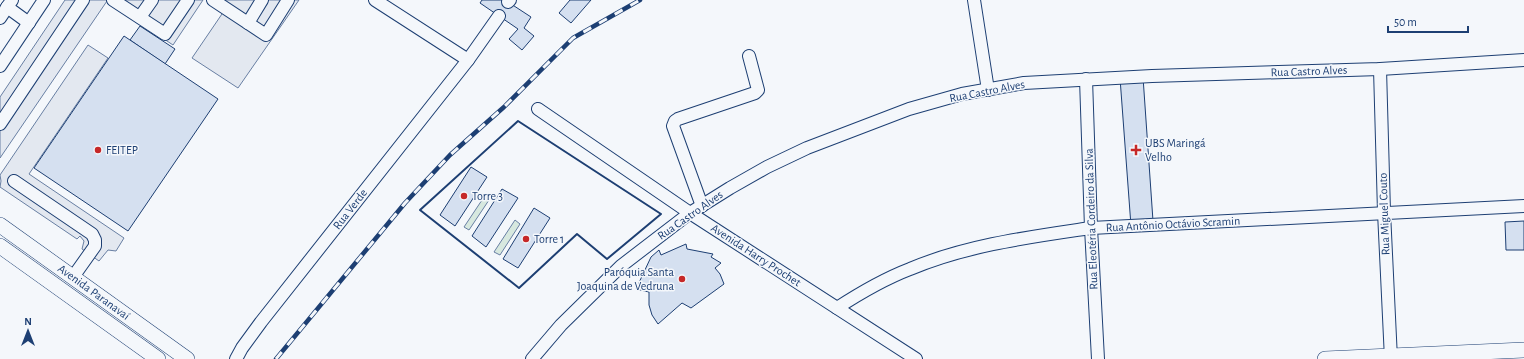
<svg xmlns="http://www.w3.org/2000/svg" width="1524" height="359" viewBox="0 0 1524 359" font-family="'Alegreya Sans',sans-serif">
	<rect width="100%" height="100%" fill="#f4f7fb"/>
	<g fill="#d7e8df" stroke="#687fa3">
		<polygon points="486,194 491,197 469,230 464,227"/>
		<polygon points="515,220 520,224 500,255 494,252"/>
	</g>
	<g fill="#e3e8f0" stroke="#687fa3">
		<polygon points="65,0 203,0 173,45 107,1 0,158 0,97"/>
		<polygon points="207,0 299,0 238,88 192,58 224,11"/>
		<polygon points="88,45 108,58 29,174 124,238 116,251 108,250 99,261 82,249 84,241 80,236 77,239 0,187 1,181 0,175"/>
	</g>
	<g fill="#d5e0f0" stroke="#1d3f73">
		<polygon points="482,0 505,0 531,17 524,28 534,36 522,50 509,39 518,29 480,3"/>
		<polygon points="570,0 591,0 571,23 559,13"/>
		<polygon points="140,26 175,49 165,64 130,40"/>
		<polygon points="124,36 218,99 128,231 34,168"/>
		<polygon points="1143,77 1153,221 1131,226 1120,78"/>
		<polygon points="471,167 487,177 455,226 440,215"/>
		<polygon points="502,189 518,198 486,247 472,236"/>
		<polygon points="534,208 550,218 518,268 503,259"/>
		<polygon points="1524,221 1524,250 1506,250 1505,222"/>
		<polygon points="686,244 687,249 713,254 711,257 721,263 715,268 720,274 724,284 691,308 682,303 658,324 652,315 649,305 649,292 636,289 651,257 659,250 661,255"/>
	</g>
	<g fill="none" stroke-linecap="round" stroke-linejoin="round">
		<defs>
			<g id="minor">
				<polyline points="113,0 165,34 188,0"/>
				<polyline points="213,0 266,35 288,0"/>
				<polyline points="375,0 468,60"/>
				<polyline points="974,0 988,90"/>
				<polyline points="508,2 510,0"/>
				<polyline points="7,7 29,23"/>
				<polyline points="140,17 152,0"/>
				<polyline points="0,18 12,0"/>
				<polyline points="248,23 262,0"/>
				<polyline points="0,66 44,0"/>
				<polyline points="1380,69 1384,212 1391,359"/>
				<polyline points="1086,79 1091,228 1098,359"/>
				<polyline points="538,109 690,213 916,359"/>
				<polyline points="0,124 83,0"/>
				<polyline points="14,181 92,234 95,240 95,246 73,277"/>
				<polyline points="702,206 673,126 675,121 678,119 755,93 758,90 749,56"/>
				<path d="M837,308C860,293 884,279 910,269C967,245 1030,237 1091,228L1524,206"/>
				<polyline points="236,359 242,348 261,322 468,60 499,16"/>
				<polyline points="532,359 561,325 621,266 690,213 730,188 767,167 807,148 909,109 962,94 1024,83 1152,76 1380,69 1524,60"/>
			</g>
			<g id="major">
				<polyline points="0,225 187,359"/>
				<polyline points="0,246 158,359"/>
				<polyline points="1325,359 1524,350"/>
			</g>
		</defs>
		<use href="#minor" stroke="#1d3f73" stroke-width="14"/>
		<use href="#major" stroke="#1d3f73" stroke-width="16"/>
		<use href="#minor" stroke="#f4f7fb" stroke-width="12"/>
		<use href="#major" stroke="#f4f7fb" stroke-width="15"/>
		<defs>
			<polyline id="rail" points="276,359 405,203 450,155 504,107 573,38 640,0"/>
		</defs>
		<use href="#rail" stroke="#1d3f73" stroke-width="4.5"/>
		<use href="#rail" stroke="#f4f7fb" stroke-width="3" stroke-dasharray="9" stroke-linecap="butt"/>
		<polygon stroke="#1d3f73" stroke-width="2" points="518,121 661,214 607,259 577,234 519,288 420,210"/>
	</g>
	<g fill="#c62828" stroke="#f4f7fb" stroke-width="1.5">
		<circle cx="98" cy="150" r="4"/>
		<path d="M1134 144h4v4h4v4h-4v4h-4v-4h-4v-4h4z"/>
		<circle cx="464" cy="196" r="4"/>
		<circle cx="526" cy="239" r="4"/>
		<circle cx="682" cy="279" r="4"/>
	</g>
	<g text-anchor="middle" stroke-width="3" stroke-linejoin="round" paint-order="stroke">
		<g font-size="12" fill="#1d3f73" stroke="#f4f7fb">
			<text transform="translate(1309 71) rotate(-2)" y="4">Rua Castro Alves</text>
			<text transform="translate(987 91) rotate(-11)" y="4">Rua Castro Alves</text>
			<text transform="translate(350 209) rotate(-52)" y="4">Rua Verde</text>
			<text transform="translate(1384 214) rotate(-92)" y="4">Rua Miguel Couto</text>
			<text transform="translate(690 215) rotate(-35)" y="4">Rua Castro Alves</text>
			<text transform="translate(1091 219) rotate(-92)" y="4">Rua Eleotéria Cordeiro da Silva</text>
			<text transform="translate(1173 224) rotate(-3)" y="4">Rua Antônio Octávio Scramin</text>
			<text transform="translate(756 255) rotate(33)" y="4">Avenida Harry Prochet</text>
			<text transform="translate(94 292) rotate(36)" y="4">Avenida Paranavaí</text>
		</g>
		<g font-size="12" fill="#1d3f73" stroke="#f4f7fb" text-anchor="start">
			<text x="1145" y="147">UBS Maringá<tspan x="1145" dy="14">Velho</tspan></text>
			<text x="106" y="154">FEITEP</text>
			<text x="472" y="200">Torre 3</text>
			<text x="534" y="243">Torre 1</text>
			<text x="674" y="276" text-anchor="end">Paróquia Santa<tspan x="674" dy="14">Joaquina de Vedruna</tspan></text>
		</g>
	</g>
	<g transform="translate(28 331)" stroke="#f4f7fb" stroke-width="3" paint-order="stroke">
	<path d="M0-3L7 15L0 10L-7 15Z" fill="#1d3f73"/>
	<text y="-6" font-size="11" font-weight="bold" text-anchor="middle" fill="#1d3f73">N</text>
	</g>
	<path d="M1388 26v6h80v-6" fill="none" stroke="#1d3f73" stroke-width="2"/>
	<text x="1394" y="26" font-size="12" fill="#1d3f73" stroke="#f4f7fb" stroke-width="3" paint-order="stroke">50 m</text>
</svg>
